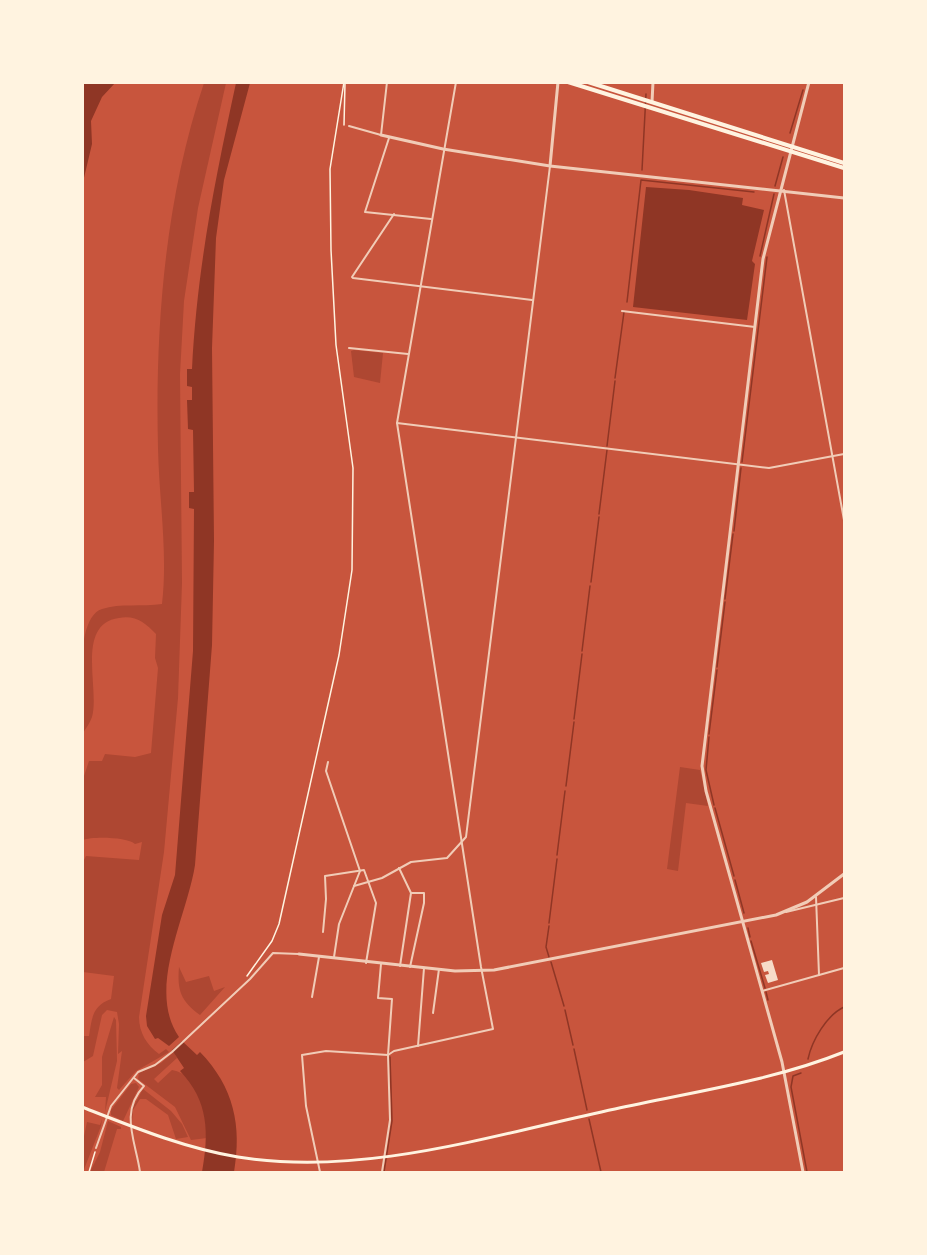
<svg xmlns="http://www.w3.org/2000/svg" width="927" height="1255" viewBox="0 0 927 1255" font-family="'IBM Plex Sans',sans-serif">
	<rect width="100%" height="100%" fill="#c8553d"/>
	<g fill="#ae4732">
		<path d="M204,83H226L198,208L184,301L180,374L182,583L178,698L164,852L139,1017C139,1033 147,1045 159,1054L166,1049L169,1052L136,1071L119,1090L117,1088L122,1051L118,1054L119,1024L117,1012L107,1010L102,1015L93,1056L83,1062V1036H89C92,1018 92,1006 111,999L114,976L83,972V862L86,856L139,860L142,842L135,844C128,837 92,836 83,840V779L89,761H102L105,754L135,757L151,753L158,668L155,658L156,634C145,623 136,615 119,618C75,624 100,689 92,717C90,723 86,728 83,733C82,708 73,618 102,609C120,603 143,607 162,604C168,553 159,499 158,448C155,326 165,199 204,83Z"/>
		<polygon points="354,350 383,353 380,383 354,377 351,351"/>
		<polygon points="680,767 700,770 708,806 686,803 678,871 667,869"/>
		<path d="M179,967L186,982L209,976L214,991L225,987L200,1015C181,1001 177,991 179,967Z"/>
		<polygon points="114,1017 116,1020 117,1061 105,1112 106,1097 95,1097 102,1085 102,1057"/>
		<path d="M174,1052L177,1058L154,1079L158,1083L172,1070C200,1074 206,1115 207,1138L191,1140L175,1107L138,1079L139,1073L161,1063Z"/>
		<polygon points="136,1083 139,1087 123,1121 111,1115 111,1110 131,1084"/>
		<polygon points="143,1089 171,1111 182,1124 188,1137 176,1139 168,1115 146,1099 140,1099 133,1110 132,1123 132,1109"/>
		<polygon points="102,1119 101,1126 83,1172 83,1141 87,1122 100,1125"/>
		<polygon points="108,1121 121,1127 121,1129 117,1129 104,1172 90,1172 100,1152"/>
	</g>
	<g fill="#8f3625">
		<polygon points="83,82 115,83 102,97 91,121 92,144 83,182"/>
		<path d="M236,83H250L224,180L216,238L212,348L214,541L212,645L195,865C187,917 146,989 179,1037L169,1046L158,1038L155,1039L147,1026L146,1016L162,915L175,875L193,651L194,509L189,508V492H194L193,430L188,429L187,400H192V387L187,386V369H192C197,268 215,180 236,83Z"/>
		<polygon points="646,187 689,190 743,198 742,205 764,210 752,261 755,264 747,320 633,307"/>
		<path d="M182,1041L197,1055L200,1052C234,1087 242,1126 234,1172H202C209,1134 209,1101 180,1071L184,1068L172,1050Z"/>
	</g>
	<g fill="none" stroke-linecap="round" stroke-linejoin="round">
		<g stroke="#8f3625" stroke-width="1.5">
			<polyline points="790,133 803,90"/>
			<polyline points="642,170 646,94"/>
			<polyline points="775,186 783,157"/>
			<polyline points="760,256 774,194"/>
			<polyline points="627,302 641,180 754,192"/>
			<polyline points="615,378 624,312"/>
			<polyline points="607,446 615,381"/>
			<polyline points="742,462 767,257"/>
			<polyline points="599,514 607,450"/>
			<polyline points="734,531 741,468"/>
			<polyline points="591,582 599,517"/>
			<polyline points="725,599 733,534"/>
			<polyline points="582,651 590,586"/>
			<polyline points="717,667 725,602"/>
			<polyline points="574,719 582,654"/>
			<polyline points="709,734 717,670"/>
			<polyline points="709,737 706,770 714,805"/>
			<polyline points="566,786 574,722"/>
			<polyline points="715,808 734,876"/>
			<polyline points="557,855 565,791"/>
			<polyline points="735,880 744,913"/>
			<polyline points="549,923 557,859"/>
			<polyline points="549,926 546,947 549,957"/>
			<polyline points="748,928 750,937"/>
			<polyline points="751,941 765,988"/>
			<polyline points="551,962 564,1006"/>
			<polyline points="766,992 768,1000"/>
			<polyline points="565,1010 573,1045"/>
			<polyline points="574,1049 587,1110"/>
			<path d="M808,1059C812,1040 827,1015 844,1007"/>
			<polyline points="801,1073 793,1076 791,1087 807,1172"/>
			<polyline points="589,1119 601,1172"/>
			<polyline points="384,1172 392,1121 390,1057"/>
		</g>
	</g>
	<polygon fill="#f7dbc8" points="772,960 778,980 768,983 765,975 769,974 768,971 764,972 761,963"/>
	<g fill="none" stroke-linecap="round" stroke-linejoin="round">
		<g stroke="#fff3e0" stroke-width="1.5">
			<polyline points="344,125 345,83"/>
			<polyline points="247,976 272,941 279,924 339,655 352,570 353,468 336,345 331,250 330,169 344,82"/>
			<polyline points="89,1172 95,1152"/>
		</g>
		<g stroke="#f1ccb7" stroke-width="2">
			<polyline points="349,126 381,135 387,82"/>
			<polyline points="389,138 365,212 431,219"/>
			<polyline points="784,190 844,520"/>
			<polyline points="394,214 352,277 353,278 532,300"/>
			<polyline points="622,311 755,327"/>
			<polyline points="349,348 408,354"/>
			<polyline points="397,423 769,468 844,454"/>
			<polyline points="328,762 326,771 360,871 339,924 334,957"/>
			<polyline points="399,868 411,893 400,966"/>
			<polyline points="354,886 382,878 411,862 447,858 466,837 550,166"/>
			<polyline points="816,897 819,975"/>
			<polyline points="786,912 844,898"/>
			<polyline points="323,932 326,899 325,876 364,870 376,903 366,963"/>
			<polyline points="410,967 424,903 424,893 411,893"/>
			<polyline points="762,991 844,968"/>
			<polyline points="312,997 319,957"/>
			<polyline points="433,1013 439,969"/>
			<polyline points="418,1046 424,968"/>
			<path d="M134,1078L144,1086C119,1112 136,1142 140,1172"/>
			<polyline points="96,1148 111,1106 138,1072 155,1065 172,1052 250,979 273,953 299,954"/>
			<polyline points="320,1172 306,1106 302,1055 326,1051 388,1055 392,999 378,998 381,964"/>
			<polyline points="382,1172 390,1120 388,1055 394,1051 493,1029 481,967 397,423 456,82"/>
		</g>
		<g stroke="#f1ccb7" stroke-width="3">
			<polyline points="652,102 653,82"/>
			<polyline points="381,135 443,149 550,166 844,198"/>
			<polyline points="550,166 558,82"/>
			<polyline points="299,954 455,971 494,970 776,915 807,902 844,874"/>
			<polyline points="803,1172 782,1062 706,791 702,766 763,259 809,82"/>
		</g>
		<path stroke="#fff3e0" stroke-width="3" d="M82,1107C133,1127 184,1148 238,1157C365,1177 492,1135 615,1109C691,1092 772,1081 844,1052"/>
		<g stroke="#fff3e0" stroke-width="4">
			<polyline points="568,82 844,168"/>
			<polyline points="588,82 844,163"/>
		</g>
	</g>
	<rect width="927" height="1255" fill="none" stroke="#fff3e0" stroke-width="168"/>
</svg>
